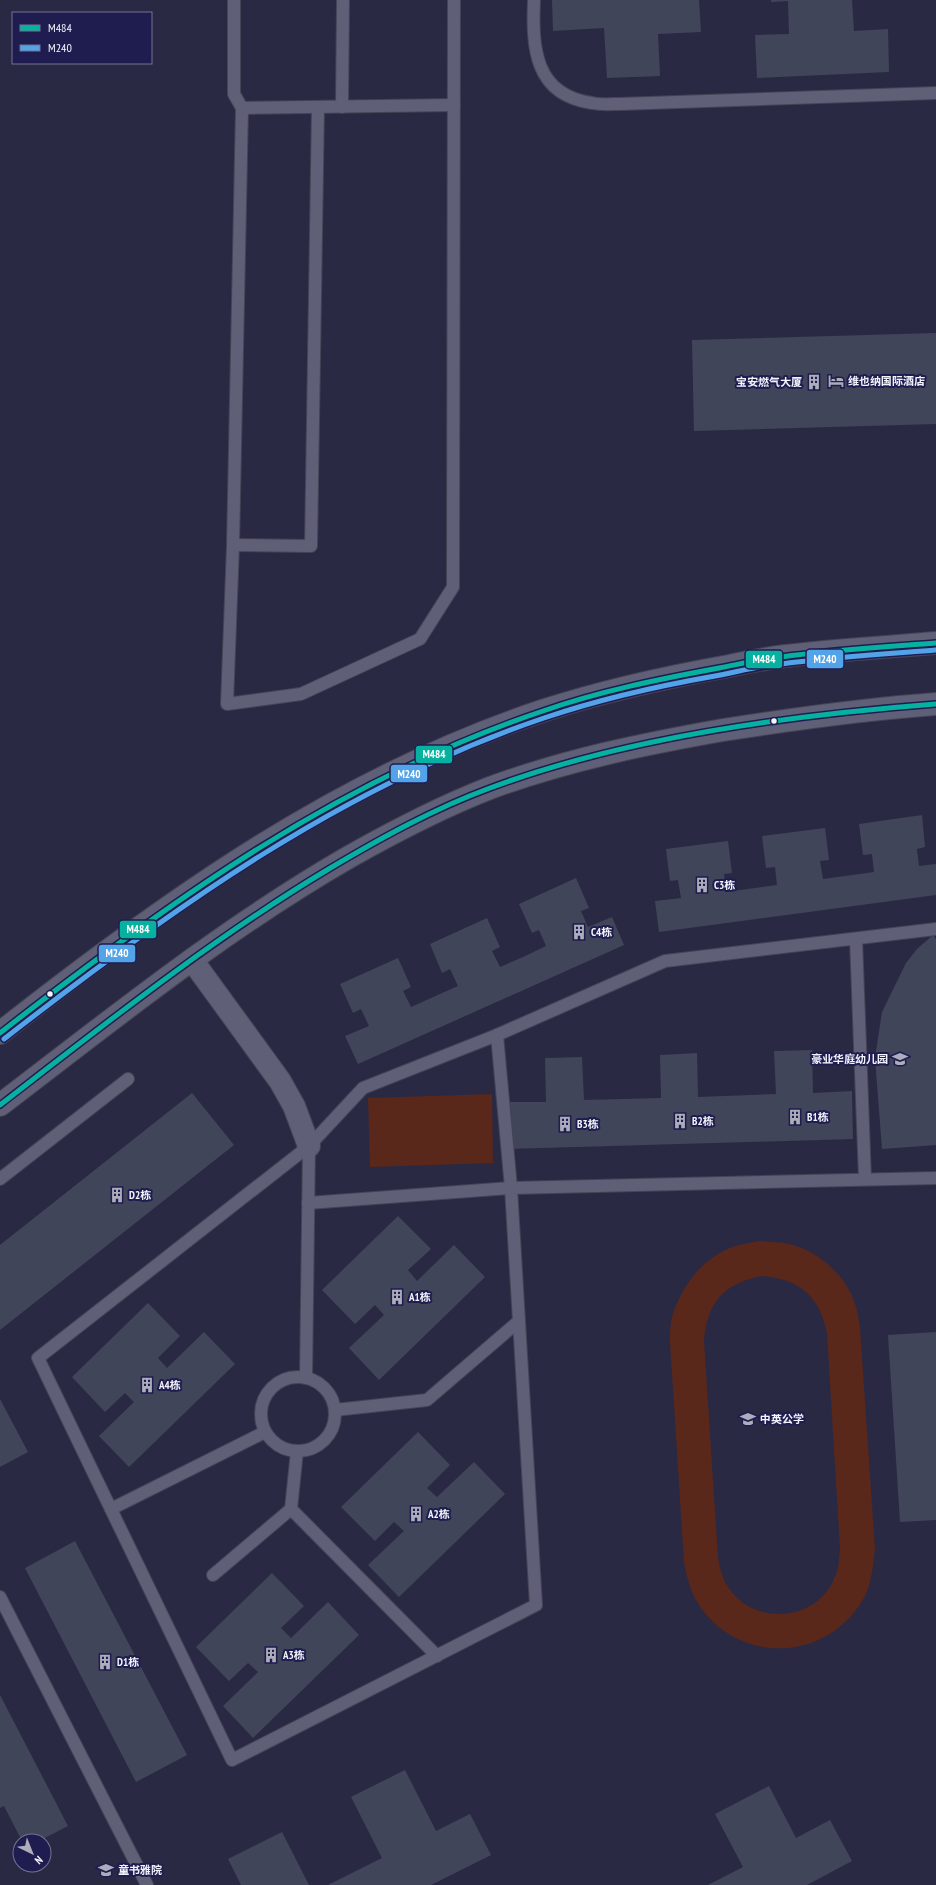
<svg xmlns="http://www.w3.org/2000/svg" width="936" height="1885" viewBox="0 0 936 1885" font-family="'PT Sans Narrow','Noto Sans SC',sans-serif">
	<rect width="100%" height="100%" fill="#2a2944"/>
	<g fill="#59281a" fill-rule="evenodd">
		<polygon points="492,1094 493,1163 370,1167 368,1098"/>
		<path d="M759,1241C767,1242 776,1242 784,1243C816,1248 847,1275 856,1307C858,1314 859,1321 860,1328L875,1549C873,1565 872,1581 865,1596C830,1661 743,1666 701,1608C691,1594 687,1578 684,1562L670,1342C670,1334 670,1325 672,1317C681,1286 703,1257 735,1246C742,1244 751,1243 759,1241ZM761,1276C799,1279 819,1295 827,1333L840,1549C839,1559 839,1569 834,1579C816,1622 753,1626 728,1587C722,1578 720,1568 718,1558L704,1341C707,1303 723,1284 761,1276Z"/>
	</g>
	<g fill="#414559">
		<polygon points="552,0 699,0 701,32 658,34 660,76 607,78 604,28 553,31"/>
		<polygon points="771,0 852,0 854,31 888,29 889,72 757,78 755,35 789,34 788,1 771,2"/>
		<polygon points="936,333 936,424 694,431 692,340"/>
		<polygon points="922,815 925,847 917,849 919,866 936,864 936,895 659,932 655,901 681,898 678,880 670,881 666,849 728,841 732,873 724,874 726,892 777,885 775,867 766,868 762,836 825,828 829,860 820,861 823,879 874,872 872,854 863,855 859,824"/>
		<polygon points="576,878 589,908 581,911 588,927 612,917 624,945 358,1064 345,1036 369,1026 361,1009 353,1013 340,984 398,958 411,987 403,991 411,1007 458,986 450,969 442,973 430,944 487,918 500,947 492,951 500,967 523,957 546,946 539,930 532,933 519,904"/>
		<polygon points="933,935 936,939 936,1145 882,1149 875,1058 882,1012 906,963 917,949"/>
		<polygon points="812,1050 813,1093 852,1091 853,1139 508,1149 507,1102 546,1102 545,1058 582,1057 584,1100 661,1098 660,1055 697,1053 698,1097 776,1094 774,1051"/>
		<polygon points="192,1093 234,1145 0,1330 0,1245"/>
		<polygon points="398,1216 431,1249 408,1270 417,1281 454,1245 485,1277 379,1380 349,1348 384,1315 375,1305 355,1324 322,1290"/>
		<polygon points="148,1303 180,1336 158,1358 167,1368 204,1332 235,1364 129,1467 99,1436 134,1402 125,1393 105,1412 72,1377"/>
		<polygon points="936,1332 936,1520 900,1522 888,1335"/>
		<polygon points="0,1399 28,1452 0,1467"/>
		<polygon points="418,1432 450,1465 427,1488 437,1497 474,1462 505,1494 399,1597 368,1565 404,1531 394,1522 375,1541 341,1507"/>
		<polygon points="75,1541 187,1755 136,1782 25,1568"/>
		<polygon points="272,1573 304,1606 281,1628 291,1638 328,1602 359,1635 253,1738 223,1706 258,1672 248,1663 229,1681 196,1647"/>
		<polygon points="0,1695 68,1826 39,1841 22,1841 4,1806 0,1808"/>
		<polygon points="405,1770 436,1831 470,1814 491,1855 431,1885 328,1885 382,1858 351,1797"/>
		<polygon points="769,1786 796,1838 830,1820 852,1861 807,1885 708,1885 743,1867 715,1814"/>
		<polygon points="282,1832 309,1885 241,1885 228,1859"/>
	</g>
	<g fill="none" stroke-linecap="round" stroke-linejoin="round">
		<defs>
			<g id="lane">
				<polyline points="234,0 234,94 242,108 233,545 227,704 301,694 420,639 453,587 454,0"/>
				<path d="M534,0C532,47 534,95 592,103C601,105 611,104 620,104L936,93"/>
				<polyline points="342,107 343,0"/>
				<polyline points="242,108 454,105"/>
				<polyline points="233,545 311,546 318,107"/>
				<polyline points="936,929 665,961 497,1035 363,1088 309,1146 38,1358 232,1760 536,1605 511,1188 936,1178"/>
				<polyline points="856,939 865,1179"/>
				<polyline points="0,1179 128,1079"/>
				<polyline points="308,1203 511,1188 497,1035"/>
				<circle cx="298" cy="1414" r="37"/>
				<polyline points="306,1378 309,1146"/>
				<polyline points="335,1410 427,1400 519,1321"/>
				<polyline points="297,1451 291,1509 437,1656"/>
				<polyline points="111,1509 265,1432"/>
				<polyline points="213,1575 291,1509"/>
				<polyline points="0,1597 147,1885"/>
			</g>
			<polyline id="street" points="192,960 280,1081 294,1106 309,1146"/>
			<g id="secondary">
				<path d="M0,1033C166,902 340,778 542,711C603,691 667,677 729,666C748,662 767,658 786,656C836,650 886,647 936,643"/>
				<path d="M0,1105C114,1018 224,929 349,857C395,831 441,807 490,788C566,760 644,744 723,730C794,719 865,709 936,704"/>
			</g>
		</defs>
		<use href="#lane" stroke="#454456" stroke-width="14"/>
		<use href="#street" stroke="#454456" stroke-width="24"/>
		<use href="#secondary" stroke="#454456" stroke-width="24"/>
		<use href="#lane" stroke="#5f6077" stroke-width="12"/>
		<use href="#street" stroke="#5f6077" stroke-width="22"/>
		<use href="#secondary" stroke="#5f6077" stroke-width="22"/>
		<defs>
			<g id="bus-1">
				<path d="M0,1033C167,903 340,779 543,711C600,691 660,679 719,668C740,664 760,659 781,657C832,650 884,647 936,643"/>
				<path d="M0,1105C106,1023 212,939 327,870C379,839 433,809 490,788C626,737 791,715 936,704"/>
			</g>
			<path id="bus-2" d="M4,1039C171,909 343,786 544,718C600,699 658,686 715,676C737,672 759,666 781,664C833,657 884,654 936,650"/>
		</defs>
		<use href="#bus-1" stroke="#1f1d50" stroke-width="8"/>
		<use href="#bus-2" stroke="#1f1d50" stroke-width="8"/>
		<use href="#bus-1" stroke="#07b1a0" stroke-width="5"/>
		<use href="#bus-2" stroke="#53a3e8" stroke-width="5"/>
	</g>
	<defs>
		<symbol id="hotel-bare" viewBox="-9 -9 18 18"><path d="M-6-4.5h1.5V1H6V5H4.5V3h-9V5H-6ZM-4 0a1.8 1.8 0 1 1 3.6 0ZM.5 0V-2.5h3Q6-2.5 6 0Z" fill="#adadbb" stroke="#1f1d50" stroke-width="2.5" paint-order="stroke"/></symbol>
		<symbol id="building-bare" viewBox="-9 -9 18 18"><path d="M-4-6H4V6H1V3H-1V6H-4ZM-2.5-4.3h1.7v1.8h-1.7ZM.8-4.3h1.7v1.8H.8ZM-2.5-1h1.7V.8h-1.7ZM.8-1h1.7V.8H.8Z" fill="#adadbb" stroke="#1f1d50" stroke-width="2.5" paint-order="stroke"/></symbol>
		<symbol id="school-bare" viewBox="-9 -9 18 18"><path d="M0-5L7-2L0 1L-7-2ZM-4 1L0 2.5L4 1V4Q0 6-4 4Z" fill="#adadbb" stroke="#1f1d50" stroke-width="2.5" paint-order="stroke"/></symbol>
		<symbol id="university-bare" viewBox="-9 -9 18 18"><path d="M0-5L7-2L0 1L-7-2ZM-4 1L0 2.5L4 1V4Q0 6-4 4Z" fill="#adadbb" stroke="#1f1d50" stroke-width="2.5" paint-order="stroke"/></symbol>
	</defs>
	<g fill-rule="evenodd">
		<use href="#hotel-bare" x="825" y="370" width="22" height="22"/>
		<use href="#building-bare" x="803" y="371" width="22" height="22"/>
		<use href="#building-bare" x="691" y="874" width="22" height="22"/>
		<use href="#building-bare" x="568" y="921" width="22" height="22"/>
		<use href="#school-bare" x="889" y="1048" width="22" height="22"/>
		<use href="#building-bare" x="784" y="1106" width="22" height="22"/>
		<use href="#building-bare" x="669" y="1110" width="22" height="22"/>
		<use href="#building-bare" x="554" y="1113" width="22" height="22"/>
		<use href="#building-bare" x="106" y="1184" width="22" height="22"/>
		<use href="#building-bare" x="386" y="1286" width="22" height="22"/>
		<use href="#building-bare" x="136" y="1374" width="22" height="22"/>
		<use href="#school-bare" x="737" y="1408" width="22" height="22"/>
		<use href="#building-bare" x="405" y="1503" width="22" height="22"/>
		<use href="#building-bare" x="260" y="1644" width="22" height="22"/>
		<use href="#building-bare" x="94" y="1651" width="22" height="22"/>
		<use href="#university-bare" x="95" y="1859" width="22" height="22"/>
	</g>
	<g fill="#f3f4fb" stroke="#1f1d50" stroke-width="1.5">
		<circle cx="774" cy="721" r="3.5"/>
		<circle cx="50" cy="994" r="3.5"/>
	</g>
	<g text-anchor="middle" stroke-width="4" stroke-linejoin="round" paint-order="stroke">
		<g font-size="11" font-weight="bold" fill="#f3f4fb" stroke="#1f1d50" text-anchor="start">
			<text x="848" y="385">维也纳国际酒店</text>
			<text x="802" y="386" text-anchor="end">宝安燃气大厦</text>
			<text x="714" y="889">C3栋</text>
			<text x="591" y="936">C4栋</text>
			<text x="888" y="1063" text-anchor="end">豪业华庭幼儿园</text>
			<text x="807" y="1121">B1栋</text>
			<text x="692" y="1125">B2栋</text>
			<text x="577" y="1128">B3栋</text>
			<text x="129" y="1199">D2栋</text>
			<text x="409" y="1301">A1栋</text>
			<text x="159" y="1389">A4栋</text>
			<text x="760" y="1423">中英公学</text>
			<text x="428" y="1518">A2栋</text>
			<text x="283" y="1659">A3栋</text>
			<text x="117" y="1666">D1栋</text>
			<text x="118" y="1874">童书雅院</text>
		</g>
	</g>
	<g stroke="#1f1d50" stroke-width="1.5">
		<rect x="806" y="649" width="38" height="20" rx="4" fill="#53a3e8"/>
		<rect x="745" y="650" width="38" height="19" rx="4" fill="#07b1a0"/>
		<rect x="415" y="745" width="38" height="19" rx="4" fill="#07b1a0"/>
		<rect x="390" y="764" width="38" height="19" rx="4" fill="#53a3e8"/>
		<rect x="119" y="920" width="38" height="19" rx="4" fill="#07b1a0"/>
		<rect x="98" y="944" width="38" height="19" rx="4" fill="#53a3e8"/>
	</g>
	<g font-size="11" text-anchor="middle" font-weight="bold" fill="#fff">
		<text x="825" y="663">M240</text>
		<text x="764" y="663">M484</text>
		<text x="434" y="758">M484</text>
		<text x="409" y="778">M240</text>
		<text x="138" y="933">M484</text>
		<text x="117" y="957">M240</text>
	</g>
	<rect x="12" y="12" width="140" height="52" fill="#1f1d50" stroke="#747394"/>
	<rect x="20" y="25" width="20" height="6" fill="#07b1a0" stroke="#747394"/>
	<text x="48" y="32" font-size="12" fill="#f3f4fb">M484</text>
	<rect x="20" y="45" width="20" height="6" fill="#53a3e8" stroke="#747394"/>
	<text x="48" y="52" font-size="12" fill="#f3f4fb">M240</text>
	<g transform="translate(32 1853) rotate(137)"><circle r="19" fill="#1f1d50" stroke="#747394"/>
	<path d="M0-3L7 15L0 10L-7 15Z" fill="#adadbb"/>
	<text y="-6" font-size="11" font-weight="bold" text-anchor="middle" fill="#f3f4fb">N</text>
	</g>
</svg>
